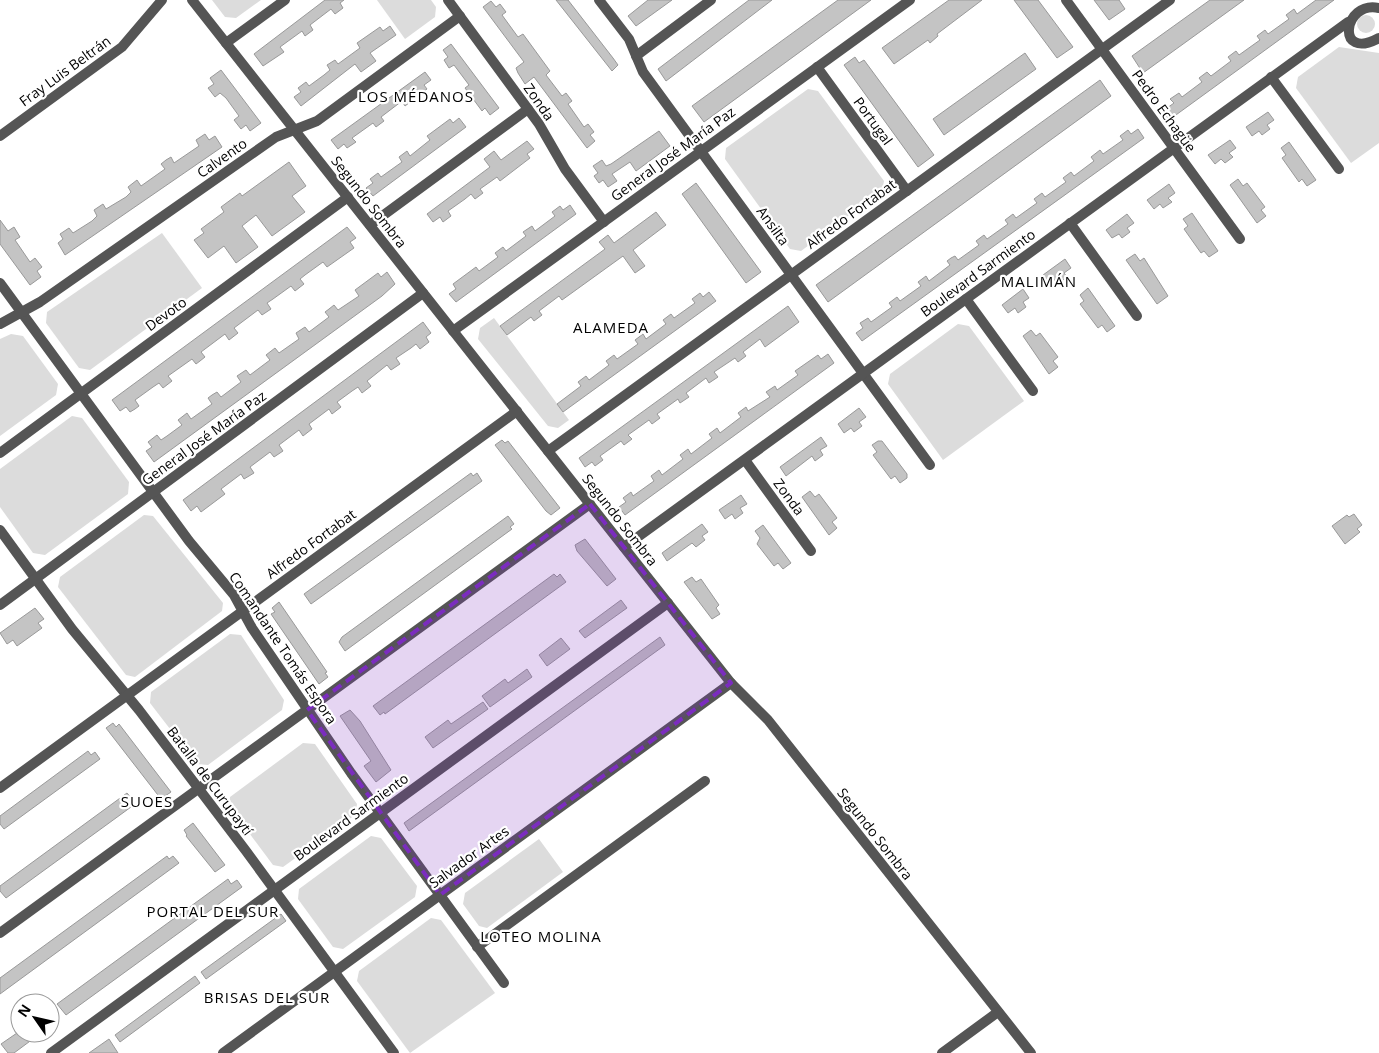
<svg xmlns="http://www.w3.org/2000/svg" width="1379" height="1053" viewBox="0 0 1379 1053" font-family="'Open Sans',sans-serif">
	<rect width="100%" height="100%" fill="#fff"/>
	<g fill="#dcdcdc">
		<polygon points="212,0 261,0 236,18 225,17"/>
		<polygon points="377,0 431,0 436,7 435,17 405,39"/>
		<circle cx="1366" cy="24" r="9"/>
		<polygon points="1339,47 1379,53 1379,143 1351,163 1296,88 1298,77"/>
		<polygon points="808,89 818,91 884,181 882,191 801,251 790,249 725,159 726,148"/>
		<polygon points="162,233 202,288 90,370 79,368 46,323 47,312"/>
		<polygon points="494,318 569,420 558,428 548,426 478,339 480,328"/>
		<polygon points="958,324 969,326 1024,401 943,460 888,384 890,374"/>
		<polygon points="11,334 23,336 58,384 56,395 0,436 0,339"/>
		<polygon points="72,416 82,418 129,482 128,494 45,555 33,553 0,507 0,469"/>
		<polygon points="144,515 153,516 223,603 222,611 135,677 126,675 58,587 60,577"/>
		<polygon points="230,634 241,635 284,700 282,710 208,765 197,764 150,703 151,692"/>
		<polygon points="303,743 315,744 357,804 355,815 283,867 273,865 229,806 230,797"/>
		<polygon points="371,836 381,838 417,886 415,897 343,949 333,947 298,899 299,889"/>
		<polygon points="539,839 563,872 487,928 479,926 463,904 465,893"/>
		<polygon points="431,918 441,920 495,993 410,1053 357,981 359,971"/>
	</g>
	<g fill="#c4c4c4" stroke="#999">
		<polygon points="325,0 344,0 340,3 343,8 335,14 331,9 310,25 313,30 305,36 302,31 280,47 284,52 263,66 254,54"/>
		<polygon points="556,0 568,0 613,58 618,65 612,71"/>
		<polygon points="648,0 672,0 636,26 628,16"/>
		<polygon points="749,0 772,0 666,81 658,69"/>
		<polygon points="838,0 871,0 704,122 692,106"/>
		<polygon points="949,0 982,0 937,34 938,36 930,43 928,40 894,64 882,48"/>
		<polygon points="1014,0 1038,0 1073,47 1057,58"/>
		<polygon points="1094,0 1119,0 1125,9 1109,20"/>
		<polygon points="1210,0 1244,0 1143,73 1132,56"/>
		<polygon points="1316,0 1334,0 1169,120 1163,111 1174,103 1170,99 1179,93 1182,97 1202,82 1199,78 1207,72 1211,76 1231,61 1228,57 1236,51 1239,55 1260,40 1257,36 1265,30 1268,34 1289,19 1286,15 1294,9 1297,14"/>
		<polygon points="491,1 496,7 500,4 506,12 502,15 518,37 523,34 550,71 546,75 562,96 566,93 572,101 568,104 584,127 588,124 594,132 590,135 595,141 587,148 534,77 525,84 518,73 516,68 524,62 483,7"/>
		<polygon points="390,26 396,35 370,53 376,61 361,72 355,64 301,106 294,97 301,92 298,88 306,82 309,86 324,75 330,70 327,65 335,60 338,64 360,48 357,43 380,27 383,31"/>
		<polygon points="451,44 499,108 490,115 485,108 482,111 465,88 469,85 454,65 449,68 444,60 448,57 443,50"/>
		<polygon points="1025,53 1036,69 944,135 933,119"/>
		<polygon points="855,57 859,63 864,60 934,155 918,167 844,65"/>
		<polygon points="221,70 261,123 250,131 246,125 241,129 234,120 239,116 226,98 220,93 215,97 208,88 214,84 210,78"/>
		<polygon points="425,72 431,80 424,85 427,89 405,106 402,101 381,117 384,121 376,127 373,123 352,138 356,142 347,148 344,144 338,149 331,140"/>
		<polygon points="1100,80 1111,96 828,302 816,285"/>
		<polygon points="1268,112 1274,120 1267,125 1270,129 1262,135 1259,131 1252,136 1246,127"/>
		<polygon points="459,118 466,127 373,196 366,188 373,183 370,179 378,173 381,177 402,162 399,157 407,151 410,156 430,140 427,136 450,119 453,123"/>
		<polygon points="1138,129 1144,138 862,341 856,333 863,328 860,323 868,318 871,322 892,307 889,303 897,297 900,301 921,286 918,282 926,276 929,281 950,265 947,261 951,258 955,256 958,260 979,245 976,241 984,235 987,239 1008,224 1005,220 1013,214 1016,218 1037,203 1034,199 1042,193 1045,197 1066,182 1063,178 1071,172 1074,176 1094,161 1091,157 1100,150 1103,154 1123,140 1120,136 1128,130 1131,134"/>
		<polygon points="659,131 670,146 636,171 630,162 612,174 617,181 608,187 603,180 599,183 594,176 598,173 593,166 602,160 606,166 611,164"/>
		<polygon points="205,134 209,140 215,136 222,147 65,255 58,243 63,239 60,234 69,228 73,233 92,221 97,216 94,210 103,204 106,209 126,197 131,192 128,187 137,180 141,186 165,169 161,164 166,160 171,157 174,163 199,146 196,140"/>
		<polygon points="1230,140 1236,148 1229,153 1233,157 1225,163 1221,159 1215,164 1208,155"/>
		<polygon points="527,141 534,149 527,154 530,158 500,181 497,177 480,189 483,193 475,199 471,194 465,199 448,211 451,216 443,222 440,217 433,222 427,214 490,167 484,159 494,151 501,160"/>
		<polygon points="1289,142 1316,180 1307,186 1302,179 1299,182 1282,158 1286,155 1281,148"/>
		<polygon points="289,162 306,186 292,196 305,212 272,236 256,215 242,226 258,247 236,263 224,246 208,258 194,240 204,233 201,229 224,212 221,207 240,193 242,196"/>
		<polygon points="1238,179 1243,186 1247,183 1265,207 1261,210 1266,216 1257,223 1230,185"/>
		<polygon points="696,183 761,272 746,283 682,194"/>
		<polygon points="1169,184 1175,193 1168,198 1172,202 1163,208 1160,204 1154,209 1147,200"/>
		<polygon points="570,205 576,214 456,302 449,294 456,289 453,284 476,267 479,271 498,257 495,253 503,247 506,251 526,236 523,232 532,226 535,231 555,216 552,212 560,206 563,210"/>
		<polygon points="656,212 666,225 633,250 645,266 635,273 623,256 562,300 559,296 539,311 542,315 534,321 531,317 507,335 500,326 605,249 599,242 608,235 614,243"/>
		<polygon points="1192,213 1218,251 1209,257 1204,251 1201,253 1184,229 1188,226 1183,219"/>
		<polygon points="1127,214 1134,223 1127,228 1130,232 1122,238 1119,234 1112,238 1106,230"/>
		<polygon points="0,220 8,231 14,227 20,237 15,240 30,262 35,258 42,267 37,271 41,277 30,285 0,244"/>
		<polygon points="347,227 356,238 350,242 354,248 327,267 323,262 305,275 300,279 304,284 295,291 291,286 273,299 267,303 271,309 262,315 258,310 234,328 238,333 229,340 225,334 201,352 205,357 200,361 196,364 192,359 168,376 172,381 163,388 159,383 153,387 135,400 139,406 135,409 130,412 126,407 120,411 112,400"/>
		<polygon points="1135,254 1140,261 1144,258 1168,296 1157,304 1126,260"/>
		<polygon points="1065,259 1071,268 1064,273 1067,277 1059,283 1056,279 1049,284 1043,275"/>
		<polygon points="387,272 395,284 382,296 154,462 146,451 152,447 148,442 157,435 161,440 167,436 182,425 178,420 187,413 191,419 212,404 208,398 212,395 217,392 221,397 241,382 237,376 246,370 250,375 270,360 266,355 275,348 279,353 299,339 296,333 305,327 309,332 329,317 325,312 329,309 334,305 338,310 359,296 355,290 378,273 381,277"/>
		<polygon points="1088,288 1115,326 1107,332 1102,325 1098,328 1080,304 1084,301 1080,295"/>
		<polygon points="1023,289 1029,298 1023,302 1026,307 1018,313 1015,308 1008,313 1002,305"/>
		<polygon points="709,292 716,301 563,412 557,404 581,386 578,382 586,376 589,380 609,365 606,361 614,355 617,359 638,344 635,340 643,334 646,339 666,324 663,320 671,314 674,318 695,303 692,299 700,293 703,297"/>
		<polygon points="788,306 799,322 765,347 760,339 743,352 746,356 738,362 735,358 714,372 718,377 709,383 706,378 686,393 689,397 680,403 678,399 657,414 660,418 652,424 649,420 628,435 632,439 624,445 621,441 600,456 603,460 595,466 592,462 585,467 579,458"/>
		<polygon points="423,322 431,333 426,337 429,342 420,349 416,344 411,348 396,358 400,364 391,370 387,365 367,381 371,386 362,393 358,387 352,391 337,402 341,407 332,414 329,409 309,424 312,429 303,436 299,430 279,445 283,451 274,457 270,452 250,467 254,473 244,479 241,474 221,489 225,494 201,512 197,506 191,511 183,500"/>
		<polygon points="1031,330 1036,336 1040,333 1058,357 1053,361 1058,367 1049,374 1023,336"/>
		<polygon points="828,354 834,363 625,515 619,507 626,502 623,498 631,492 633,496 654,481 651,476 659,470 662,475 683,459 680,455 688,449 691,454 712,438 709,434 717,428 720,433 741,417 738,413 746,407 748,411 770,397 766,392 775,386 777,390 798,375 795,371 818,355 821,359"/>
		<polygon points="859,408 866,417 859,422 862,426 854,432 851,428 844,433 838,424"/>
		<polygon points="821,437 827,446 820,450 823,455 815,461 812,456 786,476 780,467"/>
		<polygon points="502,440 505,443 508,441 560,508 551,515 546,511 495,445"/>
		<polygon points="878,441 882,441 907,474 907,478 900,483 895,476 891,479 873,455 877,452 872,445"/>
		<polygon points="471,473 473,476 477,473 482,481 311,604 304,594"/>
		<polygon points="810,491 815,497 819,494 837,518 832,522 837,528 829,535 802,497"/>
		<polygon points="741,495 747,504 740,508 743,513 735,519 732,514 725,519 719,510"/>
		<polygon points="1354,514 1362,525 1357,529 1360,532 1345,544 1332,526 1347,515 1349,517"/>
		<polygon points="508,516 514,524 510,527 512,529 345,651 339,642 342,637"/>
		<polygon points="702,524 708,532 702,536 705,540 696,547 692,543 667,561 662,553"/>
		<polygon points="763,525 791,563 783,569 778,563 774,566 757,544 760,538 755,531"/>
		<polygon points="585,539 616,579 607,586 577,551 575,545"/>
		<polygon points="554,574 557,577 560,574 566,582 385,714 384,712 380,715 373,706"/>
		<polygon points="692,577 696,582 701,579 719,605 716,608 720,614 712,619 684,582"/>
		<polygon points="621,600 627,608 585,638 579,631"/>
		<polygon points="279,602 327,672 325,673 328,677 319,684 271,614 275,612 272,608"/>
		<polygon points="35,608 44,619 38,623 42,628 17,646 13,640 7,644 0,633"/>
		<polygon points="660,637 665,645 409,831 404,823"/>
		<polygon points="561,638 570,649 547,666 539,655"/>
		<polygon points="527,669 532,677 490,707 482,696 505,679 508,683"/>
		<polygon points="483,702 488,709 433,748 425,737 448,720 451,724"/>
		<polygon points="350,710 360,721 391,770 376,782 364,766 371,761 340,716"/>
		<polygon points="113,723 116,727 119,724 171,792 161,799 106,728"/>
		<polygon points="88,751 91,755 95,752 100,759 4,829 0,824 0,816"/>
		<polygon points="127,793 133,800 129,803 131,807 6,898 0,891 0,886"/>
		<polygon points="193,823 225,865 215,872 186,836 187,835 184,830"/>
		<polygon points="167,856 169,859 173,856 179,863 0,994 0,978"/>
		<polygon points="228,879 231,884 237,880 242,887 66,1015 57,1004"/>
		<polygon points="281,914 286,921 206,979 201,972"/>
		<polygon points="195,976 200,983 120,1042 115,1035"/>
		<polygon points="17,1033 41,1033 14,1053 8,1053 1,1044"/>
		<polygon points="109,1039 118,1053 89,1053"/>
	</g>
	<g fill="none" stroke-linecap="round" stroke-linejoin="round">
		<g stroke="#555" stroke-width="10">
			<polyline points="192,0 731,683 768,720 1031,1053"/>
			<polyline points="448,0 539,124 565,169 604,222"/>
			<polyline points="599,0 629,39 643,72 930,465"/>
			<polyline points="1066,0 1240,239"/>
			<path d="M1379,8C1343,0 1335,62 1379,38"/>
			<polyline points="226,43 285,0"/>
			<polyline points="636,56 711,0"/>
			<polyline points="817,67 907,191"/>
			<polyline points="1271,77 1339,169"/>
			<polyline points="0,136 122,47 162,0"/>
			<polyline points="1070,223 1137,316"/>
			<polyline points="370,225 528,109"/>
			<polyline points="0,283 189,541 234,595 252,628 351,773 504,983"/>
			<polyline points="966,299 1033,391"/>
			<polyline points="0,324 40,302 276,137 317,121 460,16"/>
			<polyline points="453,331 910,0"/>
			<polyline points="548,451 1170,0"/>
			<polyline points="0,453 348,197"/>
			<polyline points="745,460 811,551"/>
			<polyline points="0,530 72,629 139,710 246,851 394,1053"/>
			<polyline points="624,547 1348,22"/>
			<polyline points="0,605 423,293"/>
			<polyline points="0,788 517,411"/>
			<polyline points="0,933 590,504"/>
			<polyline points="477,947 705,781"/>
			<polyline points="51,1053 668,603"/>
			<polyline points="223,1053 731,683"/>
			<polyline points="942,1053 998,1012"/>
		</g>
	</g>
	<path fill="#7b2cbf" fill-opacity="0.2" stroke="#7b2cbf" stroke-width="4" stroke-dasharray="10 6" stroke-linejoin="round" d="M590,504L731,683L440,895L307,710Z"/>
	<g text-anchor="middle" stroke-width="4.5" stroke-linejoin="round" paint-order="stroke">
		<g font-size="14" fill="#000" stroke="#fff">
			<text transform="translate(65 71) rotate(-36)" y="5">Fray Luis Beltrán</text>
			<text transform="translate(539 102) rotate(55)" y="5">Zonda</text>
			<text transform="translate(1164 111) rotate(54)" y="5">Pedro Echagüe</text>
			<text transform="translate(873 121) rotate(54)" y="5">Portugal</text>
			<text transform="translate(673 154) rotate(-36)" y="5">General José María Paz</text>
			<text transform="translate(222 158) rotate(-35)" y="5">Calvento</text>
			<text transform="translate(369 202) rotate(52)" y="5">Segundo Sombra</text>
			<text transform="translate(851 214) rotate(-36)" y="5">Alfredo Fortabat</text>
			<text transform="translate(773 226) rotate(54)" y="5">Ansilta</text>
			<text transform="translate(978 273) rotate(-36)" y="5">Boulevard Sarmiento</text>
			<text transform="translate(166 314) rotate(-36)" y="5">Devoto</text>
			<text transform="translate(204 438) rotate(-36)" y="5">General José María Paz</text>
			<text transform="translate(789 497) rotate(54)" y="5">Zonda</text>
			<text transform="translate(620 520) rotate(52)" y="5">Segundo Sombra</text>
			<text transform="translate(311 544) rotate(-36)" y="5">Alfredo Fortabat</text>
			<text transform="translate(283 648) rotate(56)" y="5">Comandante Tomás Espora</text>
			<text transform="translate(210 781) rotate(53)" y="5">Batalla de Curupaytí</text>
			<text transform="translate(351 817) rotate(-36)" y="5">Boulevard Sarmiento</text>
			<text transform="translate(875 834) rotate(52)" y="5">Segundo Sombra</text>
			<text transform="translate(469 857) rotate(-36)" y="5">Salvador Artes</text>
		</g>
		<g font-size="15" letter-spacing="1" fill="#000" stroke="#fff">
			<text x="416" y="102">LOS MÉDANOS</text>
			<text x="1039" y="287">MALIMÁN</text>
			<text x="611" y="333">ALAMEDA</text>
			<text x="147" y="807">SUOES</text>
			<text x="213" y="917">PORTAL DEL SUR</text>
			<text x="541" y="942">LOTEO MOLINA</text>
			<text x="267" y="1003">BRISAS DEL SUR</text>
		</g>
	</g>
	<g transform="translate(35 1018) rotate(304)"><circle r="24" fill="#ffffff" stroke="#999999"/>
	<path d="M0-4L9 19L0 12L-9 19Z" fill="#000000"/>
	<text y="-8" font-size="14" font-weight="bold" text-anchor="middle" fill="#000000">N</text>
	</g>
</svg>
